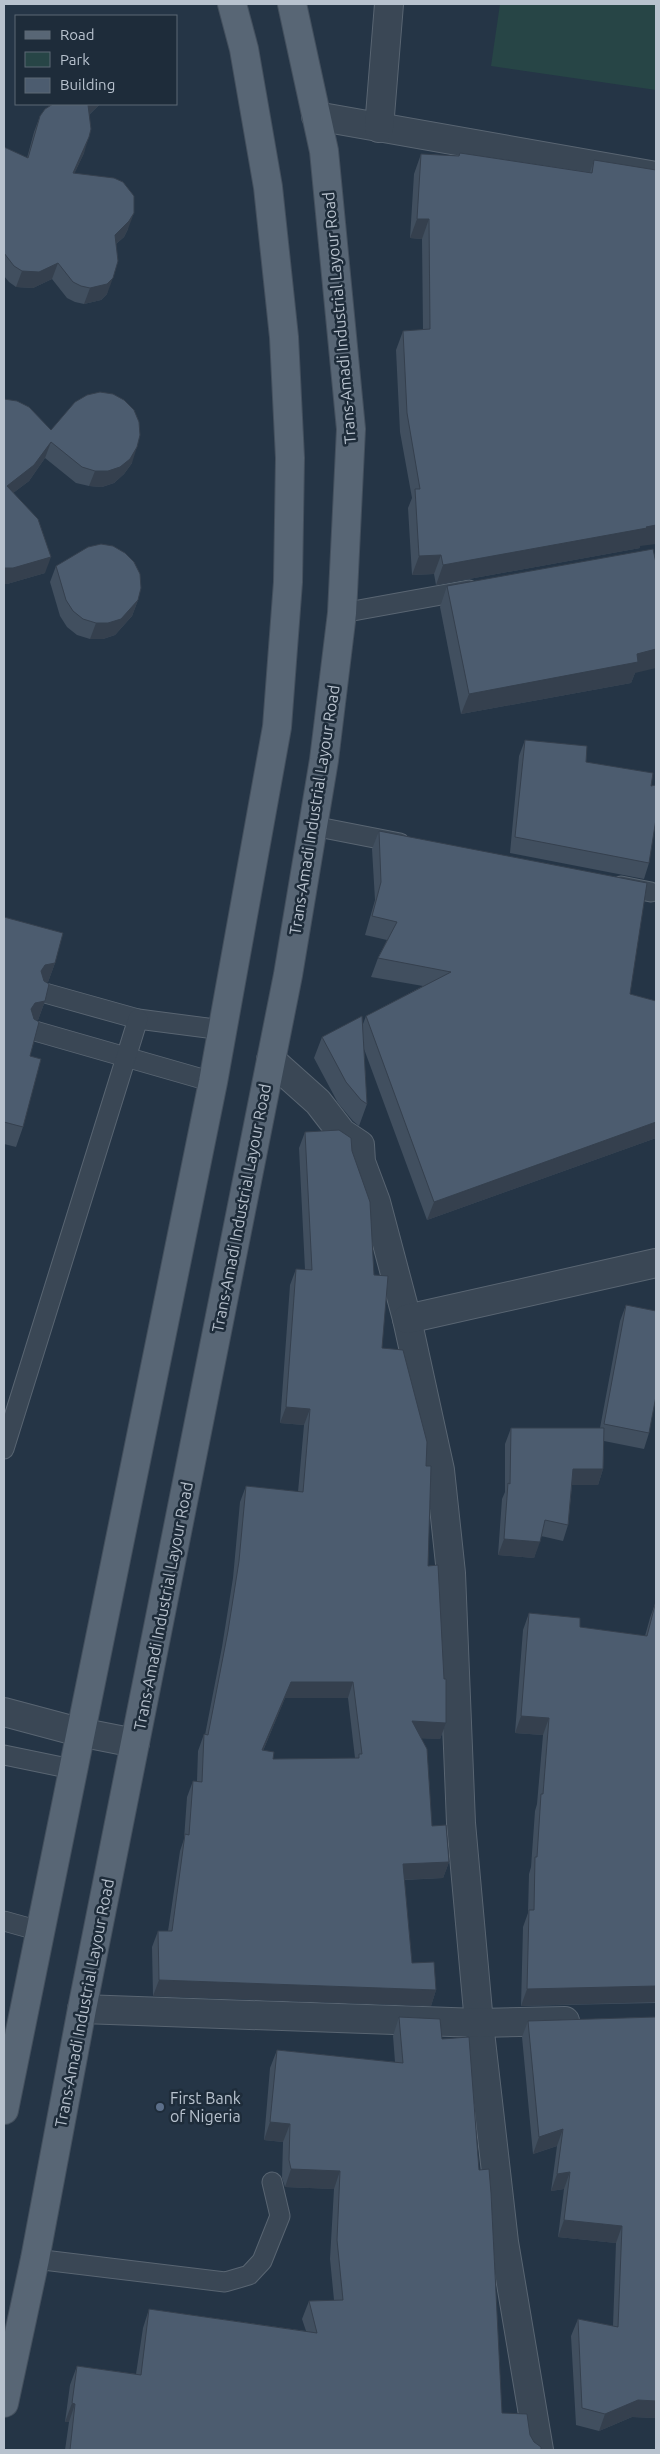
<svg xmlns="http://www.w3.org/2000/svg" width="660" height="2454" viewBox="0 0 660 2454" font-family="Ubuntu,sans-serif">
	<rect width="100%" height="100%" fill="#253546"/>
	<polygon fill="#274546" points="500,4 656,4 656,90 491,66"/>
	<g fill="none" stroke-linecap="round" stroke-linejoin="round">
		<defs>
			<g id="lane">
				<polyline points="342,613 469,590"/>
				<polyline points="313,826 400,843"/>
				<polyline points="621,886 651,892"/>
				<polyline points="45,993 138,1019 223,1030"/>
				<polyline points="35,1031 213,1082"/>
				<polyline points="4,1449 138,1019"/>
				<polyline points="4,1755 72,1769"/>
				<polyline points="4,1921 40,1931"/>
				<polyline points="35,2259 225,2282 249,2275 262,2261 280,2216 272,2182"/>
			</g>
			<g id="street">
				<polyline points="316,116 656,176"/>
				<polyline points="379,128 389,4"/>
				<polyline points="271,1060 318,1102 342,1133 360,1145 361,1162 376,1202 407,1319 440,1470 451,1573 461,1823 479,2023 504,2242 539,2450"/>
				<polyline points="407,1319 656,1263"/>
				<polyline points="4,1712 79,1732 135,1743"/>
				<polyline points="82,2009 479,2023 565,2021"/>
			</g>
			<g id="primary">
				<polyline points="4,2110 213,1082 277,727 288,582 290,458 284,337 268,187 244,49 232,4"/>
				<polyline points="4,2403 35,2259 82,2009 288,975 324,760 342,613 351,429 324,151 292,4"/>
			</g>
		</defs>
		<use href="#lane" stroke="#596572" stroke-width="21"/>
		<use href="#street" stroke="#596572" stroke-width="30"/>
		<use href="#primary" stroke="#44505e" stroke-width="30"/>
		<use href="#lane" stroke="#3a4755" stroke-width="19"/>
		<use href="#street" stroke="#3a4755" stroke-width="28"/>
		<use href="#primary" stroke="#586675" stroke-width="28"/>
	</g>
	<g fill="#414f5f" fill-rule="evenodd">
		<polygon points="53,104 100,104 89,115 84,153 74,174 128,229 124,237 116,244 107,294 101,300 84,304 75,302 67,298 52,279 33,288 16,287 9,282 4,276 4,147 27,158 34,132 40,116"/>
		<polygon points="460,153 590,172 594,160 640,546 640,548 436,585 434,574 412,575 408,508 412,498 400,432 396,350 403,331 423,330 422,239 410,238 414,174 421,154 459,156"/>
		<polygon points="4,399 51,430 132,463 124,474 114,483 102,487 89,486 76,483 45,458 29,481 13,493 45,573 7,584"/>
		<polygon points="56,566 138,600 132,616 115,635 103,639 90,639 77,635 67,627 60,616 50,582"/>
		<polygon points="447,586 635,673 631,683 461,714 440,607"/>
		<polygon points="525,740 651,786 649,863 644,879 510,853 519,756"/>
		<polygon points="379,831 630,994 656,1001 656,1138 427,1220 364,1049 367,1104 359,1126 353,1121 338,1103 314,1058 322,1037 363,1024 366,1016 423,986 371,977 378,958 387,940 365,935 375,900 372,849"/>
		<polygon points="4,917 55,963 48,982 46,982 45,1001 38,1020 36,1020 30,1056 23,1127 16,1147 4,1144"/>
		<path d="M305,1132L352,1151L374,1275L382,1348L426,1466L428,1566L446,1723L440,1739L421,1738L432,1826L449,1862L443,1878L404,1880L412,1963L436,1990L431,2006L153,1996L152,1947L158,1931H168L180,1851L184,1839L187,1797L193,1781H197L198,1751L204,1734L205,1735L222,1647L233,1578L240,1502L246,1486L298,1492L304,1425L280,1423L290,1285L296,1269L305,1270L299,1148ZM285,1698H348L355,1758L273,1759L263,1751Z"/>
		<polygon points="626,1305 649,1433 644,1449 604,1441 603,1469 598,1485 572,1485 568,1525 563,1541 541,1536 534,1558 498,1555 502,1499 505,1492 505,1444 511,1428 600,1428 620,1321"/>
		<polygon points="656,1601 656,2003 521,2006 523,1927 528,1913 529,1874 531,1867 535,1811 537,1804 543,1735 515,1733 523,1630 529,1613 580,1627 645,1636 650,1618"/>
		<polygon points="399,2017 442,2039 479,2170 502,2413 530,2435 534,2442 541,2450 65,2450 69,2422 65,2422 70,2385 77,2366 136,2374 143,2328 149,2309 306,2331 302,2319 309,2301 334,2300 330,2259 334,2189 285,2187 282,2178 283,2142 264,2140 270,2068 277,2050 395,2062 393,2036"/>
		<polygon points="656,2017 656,2418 632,2417 599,2431 576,2425 571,2336 578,2319 613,2326 616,2243 558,2237 564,2189 551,2191 557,2146 533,2154 522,2037 528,2021"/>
	</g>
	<g fill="#35404e">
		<polygon points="90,104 100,104 82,121 88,105"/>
		<polygon points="89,137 84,153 67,189 73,173"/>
		<polygon points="134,213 128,229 124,237 109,250 115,235"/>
		<polygon points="417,219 429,219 422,239 410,238"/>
		<polygon points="58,263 52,279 33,288 16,287 22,271"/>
		<polygon points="113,278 107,294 101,300 84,304 90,288"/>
		<polygon points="51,442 45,458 29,481 4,500 7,486"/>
		<polygon points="137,447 132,463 124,474 114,483 102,487 89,486 95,471"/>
		<polygon points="656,525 656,544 640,546 640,548 436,585 443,565"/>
		<polygon points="441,555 434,574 412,575 419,556"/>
		<polygon points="51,557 45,573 7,584 4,584 4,568"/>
		<polygon points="138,600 132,616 115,635 103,639 90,639 96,623"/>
		<polygon points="656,649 656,668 635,673 631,683 461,714 469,694"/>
		<polygon points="55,963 48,982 38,985 41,971 45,965"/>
		<polygon points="45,1001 38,1020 28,1023 31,1009 35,1003"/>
		<polygon points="656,1122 656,1138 427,1220 434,1202"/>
		<polygon points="286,1407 310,1409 304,1425 280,1423"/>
		<polygon points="573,1469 603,1469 598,1485 567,1485"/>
		<polygon points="504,1539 540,1542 534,1558 498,1555"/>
		<polygon points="291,1682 353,1682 348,1698 285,1698 256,1767 262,1750"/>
		<polygon points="521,1716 549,1718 543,1735 515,1733"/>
		<polygon points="412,1721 446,1723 440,1739 407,1738"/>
		<polygon points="449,1862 443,1878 397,1880 403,1864"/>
		<polygon points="159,1980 436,1990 431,2006 153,1996"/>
		<polygon points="656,1986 656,2002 521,2006 527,1989"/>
		<polygon points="270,2122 290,2124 283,2142 264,2140"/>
		<polygon points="563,2129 557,2146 533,2154 539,2137"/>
		<polygon points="291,2169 340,2171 334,2189 285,2187"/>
		<polygon points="570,2172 564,2189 551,2191 557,2174"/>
		<polygon points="564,2220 622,2226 616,2243 558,2237"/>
		<polygon points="638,2400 656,2401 656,2418 632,2417 599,2431 605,2414"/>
		<polygon points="72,2403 75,2404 69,2422 65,2422"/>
	</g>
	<g fill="#4c5c6f" stroke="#35404e" fill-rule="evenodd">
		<polygon points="53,104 90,104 88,105 91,129 89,137 73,173 114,178 123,182 134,196 134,213 129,221 115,235 118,261 113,278 107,284 90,288 81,286 73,282 58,263 39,272 22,271 14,266 4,253 4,147 28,158 40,116 45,109"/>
		<polygon points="460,153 592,173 594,160 656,170 656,525 646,527 647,528 443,565 441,555 419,556 415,489 420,489 407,413 403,331 430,329 429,219 417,219 421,154 459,156"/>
		<polygon points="100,392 113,394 124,400 134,410 139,422 140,435 137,447 130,459 120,467 108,471 95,471 82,467 51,442 34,465 7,486 38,519 51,557 13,568 4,568 4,399 17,401 29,407 51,430 75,402 87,395"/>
		<polygon points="101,544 113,546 125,553 134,562 140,574 141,588 138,600 121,619 108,623 96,623 83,619 73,611 66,600 56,566 88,547"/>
		<polygon points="653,549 656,563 656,649 637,654 638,662 469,694 447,586"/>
		<polygon points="525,740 587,746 586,762 653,773 651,786 656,785 656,819 649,863 515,837"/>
		<polygon points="379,831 647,883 630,994 656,1001 656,1122 434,1202 366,1016 451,972 378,958 397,922 372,916 381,882"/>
		<polygon points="4,917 63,933 55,963 45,965 41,971 44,981 49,984 45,1001 35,1003 31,1009 34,1019 39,1022 30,1056 41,1059 23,1127 4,1122"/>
		<polygon points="362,1016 367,1104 361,1100 346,1082 322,1037"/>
		<path d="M339,1130L351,1138L352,1151L370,1202L374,1275L388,1276L382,1348L403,1350L427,1442L426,1466H431L428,1566L438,1565L444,1679H446V1723L412,1721L427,1749L432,1826L446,1825L449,1862L403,1864L412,1963L434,1962L436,1990L159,1980L158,1931H172L185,1834L189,1835L193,1781L202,1782L204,1734L208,1735L228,1631L239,1561L246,1486L303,1492L310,1409L286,1407L296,1269L312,1270L305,1132ZM291,1682H353L362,1754H359V1758L273,1759L274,1752L262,1750Z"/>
		<polygon points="626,1305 656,1311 656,1396 649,1433 604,1424"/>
		<polygon points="511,1428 604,1428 603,1469 573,1469 568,1525 545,1520 540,1542 504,1539 508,1483 510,1484"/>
		<polygon points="656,1601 656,1986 527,1989 529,1910 534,1910 535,1857 537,1857 541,1794 543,1794 549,1718 521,1716 529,1613 580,1618 580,1627 647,1636"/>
		<polygon points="399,2017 440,2019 442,2039 469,2037 479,2170 489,2169 491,2193 502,2413 527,2414 530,2435 534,2442 541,2447 541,2450 70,2450 75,2404 72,2403 77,2366 141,2375 149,2309 317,2333 309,2301 343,2300 337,2240 340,2171 291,2169 289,2160 290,2124 270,2122 277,2050 403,2063"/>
		<polygon points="656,2017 656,2401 638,2400 605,2414 582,2408 578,2319 618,2327 622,2226 564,2220 570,2172 557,2174 563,2129 539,2137 528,2021"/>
	</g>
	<circle fill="#5c6f8a" stroke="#1e2c3a" stroke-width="2" cx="160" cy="2107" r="5"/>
	<g text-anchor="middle" stroke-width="5" stroke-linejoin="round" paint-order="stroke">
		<g font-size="16" fill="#b8c2ce" stroke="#1e2c3a">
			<text transform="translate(339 318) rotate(-95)" y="6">Trans-Amadi Industrial Layour Road</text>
			<text transform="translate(314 810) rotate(-81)" y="6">Trans-Amadi Industrial Layour Road</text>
			<text transform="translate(241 1208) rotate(-79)" y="6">Trans-Amadi Industrial Layour Road</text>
			<text transform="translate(163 1606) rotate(-79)" y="6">Trans-Amadi Industrial Layour Road</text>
			<text transform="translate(84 2003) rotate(-79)" y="6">Trans-Amadi Industrial Layour Road</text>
		</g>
		<g font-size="16" fill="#b8c2ce" stroke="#1e2c3a" text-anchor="start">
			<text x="170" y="2104">First Bank<tspan x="170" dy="18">of Nigeria</tspan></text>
		</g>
	</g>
	<rect width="660" height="2454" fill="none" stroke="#b8c2ce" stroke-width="10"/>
	<rect x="15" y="15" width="162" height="90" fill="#1e2c3a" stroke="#5c6875"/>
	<rect x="25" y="31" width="25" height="8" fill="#586675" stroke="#5c6875"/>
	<text x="60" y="40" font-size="15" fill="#b8c2ce">Road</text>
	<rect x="25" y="52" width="25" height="15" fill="#274546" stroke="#5c6875"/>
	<text x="60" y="65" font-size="15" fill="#b8c2ce">Park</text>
	<rect x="25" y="78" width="25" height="15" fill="#4c5c6f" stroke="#5c6875"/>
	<text x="60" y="90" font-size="15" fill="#b8c2ce">Building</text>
</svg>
